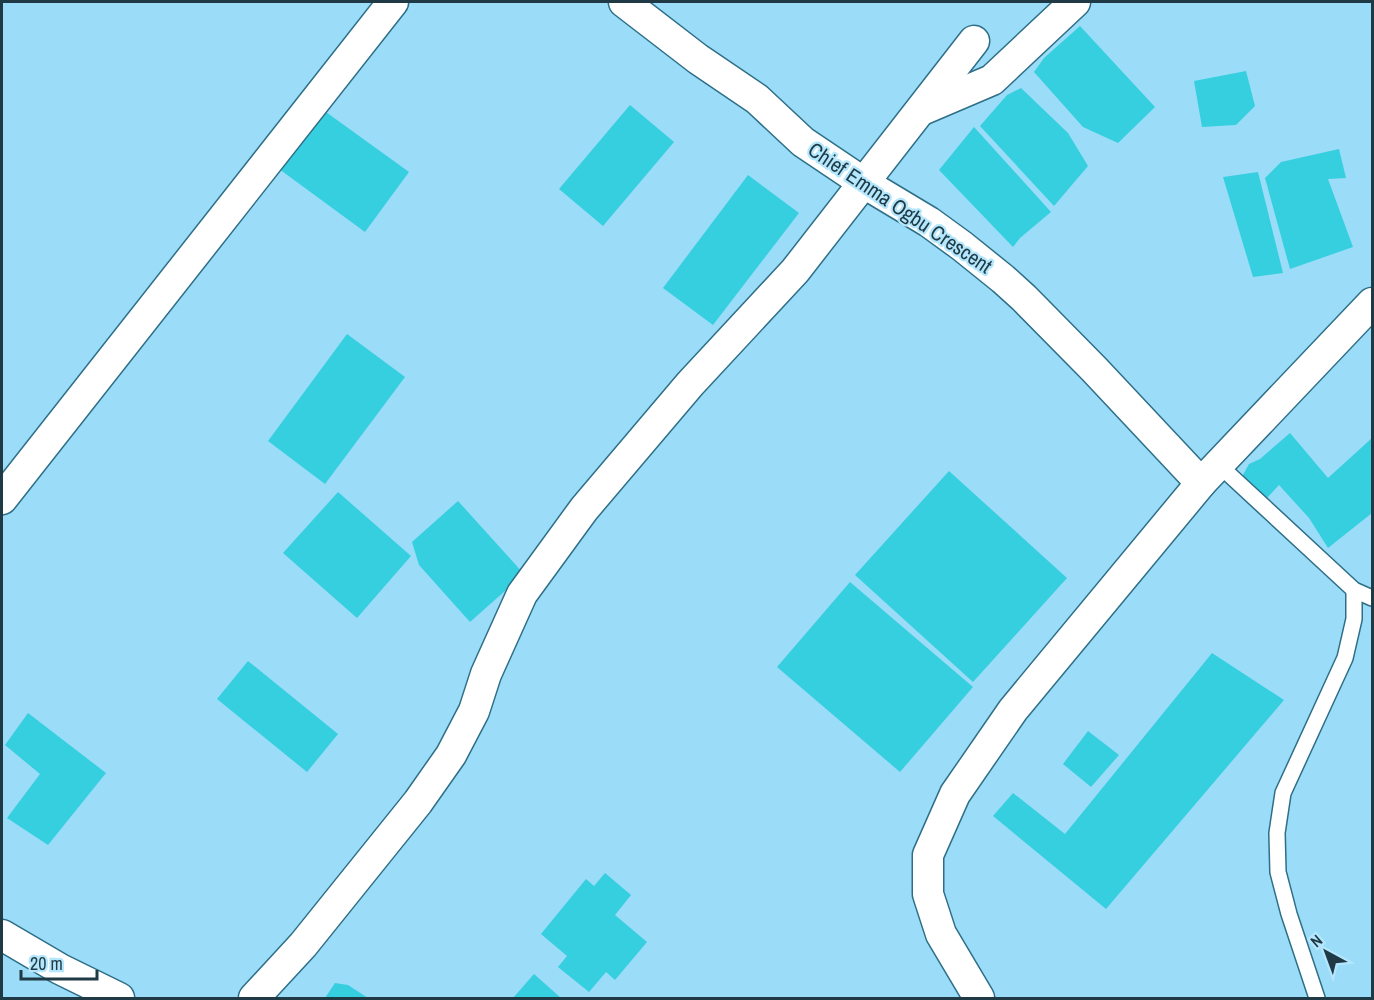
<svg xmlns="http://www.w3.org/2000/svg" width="1374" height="1000" viewBox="0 0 1374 1000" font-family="'Archivo Narrow',sans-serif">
	<rect width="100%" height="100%" fill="#9bdcf8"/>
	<g fill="#36cfdf">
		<polygon points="1080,26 1155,107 1118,143 1083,127 1034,72 1044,58"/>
		<polygon points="1246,71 1255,106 1236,125 1202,127 1194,81"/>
		<polygon points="1021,88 1068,133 1088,166 1054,206 980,126 1007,95"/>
		<polygon points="630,105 674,142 603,226 559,189"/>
		<polygon points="319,107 409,172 365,232 275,166"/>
		<polygon points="974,127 1051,212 1020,238 1013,247 939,170"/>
		<polygon points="1339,149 1346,178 1328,179 1353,247 1290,269 1265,178 1281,162"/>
		<polygon points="1258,172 1283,273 1253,277 1223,177"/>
		<polygon points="748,175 799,213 713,325 663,288"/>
		<polygon points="347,334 405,377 325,484 268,441"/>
		<polygon points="1290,433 1328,478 1372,438 1372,513 1328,548 1309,518 1279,485 1267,498 1239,482 1249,464 1260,459"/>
		<polygon points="949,471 1067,578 973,682 855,575"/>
		<polygon points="338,492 411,556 357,618 283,553"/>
		<polygon points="458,501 524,574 470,622 419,565 412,542"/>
		<polygon points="850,582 973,687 900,772 777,667"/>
		<polygon points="1212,653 1284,700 1106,909 993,816 1013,793 1065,834"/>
		<polygon points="248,661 338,734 307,772 217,699"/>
		<polygon points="28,713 106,773 48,845 7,818 40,774 5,745"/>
		<polygon points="1088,731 1119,755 1091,787 1063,764"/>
		<polygon points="605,873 631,895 615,915 647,942 615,980 606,972 589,992 558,967 567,956 541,934 586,879 594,886"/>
		<polygon points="534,974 561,998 513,998"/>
		<polygon points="335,983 348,985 368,998 325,998"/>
	</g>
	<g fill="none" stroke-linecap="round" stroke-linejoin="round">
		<defs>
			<g id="lane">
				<polyline points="1219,465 1354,590 1372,598"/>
				<polyline points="1317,998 1289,914 1278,872 1277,833 1283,793 1345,658 1354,619 1354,590"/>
			</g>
			<g id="street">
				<polyline points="624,2 698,59 757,99 803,142 864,183 929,222 962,246 1003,279 1024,298 1094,369 1201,483 1013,710 955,794 928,855 928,894 941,934 979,998"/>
				<polyline points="924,109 992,80 1075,2"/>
				<polyline points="1201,483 1372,303"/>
				<polyline points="2,499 393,2"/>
				<polyline points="2,935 60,969 119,998"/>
				<polyline points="254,998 303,945 418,802 451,755 474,711 486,674 522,594 584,509 690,384 795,271 974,41"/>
			</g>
		</defs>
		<use href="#lane" stroke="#2e6f87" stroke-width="18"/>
		<use href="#street" stroke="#2e6f87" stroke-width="33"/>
		<use href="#lane" stroke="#fff" stroke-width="15"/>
		<use href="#street" stroke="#fff" stroke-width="30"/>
	</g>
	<g text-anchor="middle" stroke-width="4.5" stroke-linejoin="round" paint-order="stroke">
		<g font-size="21" fill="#1f3a45" stroke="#b4e7fd">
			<text transform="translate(900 208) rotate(34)" y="7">Chief Emma Ogbu Crescent</text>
		</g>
	</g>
	<rect width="1374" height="1000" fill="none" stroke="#1f3a45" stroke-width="6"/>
	<g transform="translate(1326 952) rotate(319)" stroke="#b4e7fd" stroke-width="4.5" paint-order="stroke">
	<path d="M0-4.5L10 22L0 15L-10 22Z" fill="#1f3a45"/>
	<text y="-9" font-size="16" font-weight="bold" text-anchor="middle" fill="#1f3a45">N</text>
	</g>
	<path d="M21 970v9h76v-9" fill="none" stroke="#1f3a45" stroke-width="3"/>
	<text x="30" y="970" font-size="18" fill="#1f3a45" stroke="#b4e7fd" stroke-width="4.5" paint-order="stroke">20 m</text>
</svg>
